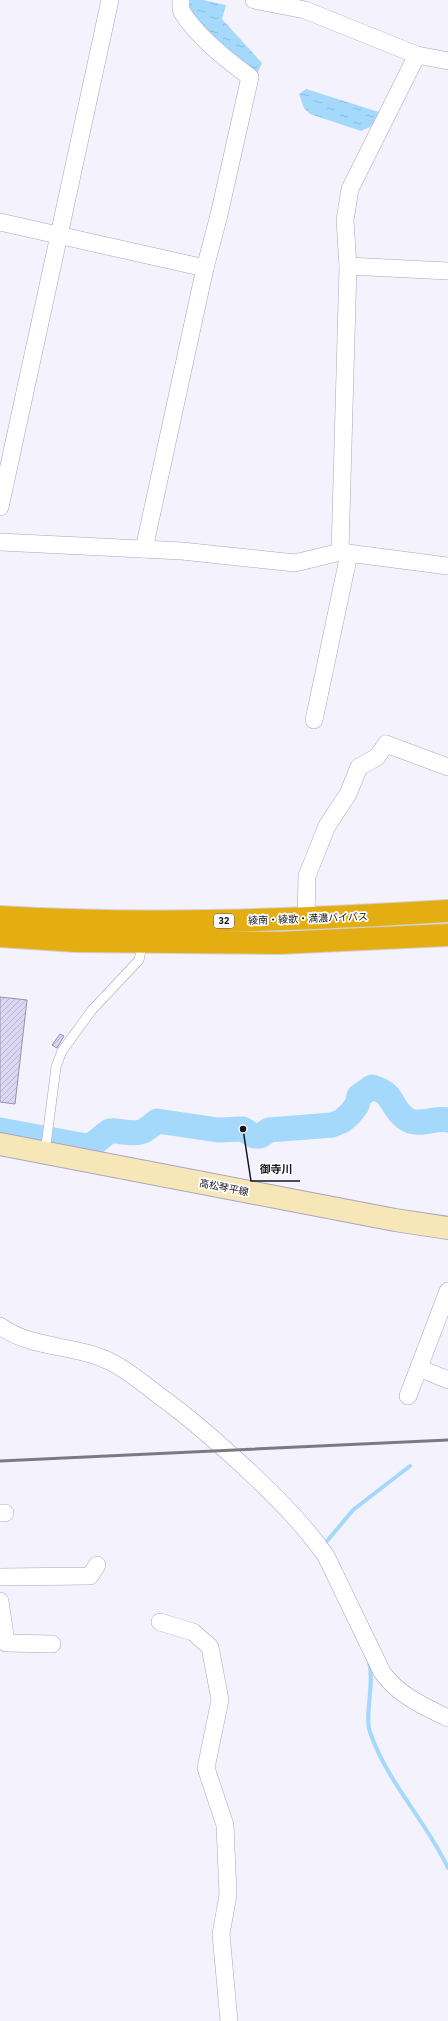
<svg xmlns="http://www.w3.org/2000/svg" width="448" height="2021" viewBox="0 0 448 2021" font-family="'IBM Plex Sans','Noto Sans JP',sans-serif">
	<defs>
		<pattern id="water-ripples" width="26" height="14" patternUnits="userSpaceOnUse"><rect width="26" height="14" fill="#a5d9fb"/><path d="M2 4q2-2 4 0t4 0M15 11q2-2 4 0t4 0" fill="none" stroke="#8db9d7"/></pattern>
		<pattern id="building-hatch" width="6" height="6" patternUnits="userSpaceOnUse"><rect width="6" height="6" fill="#dbd6f2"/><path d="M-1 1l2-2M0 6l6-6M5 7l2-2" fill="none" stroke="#bbb7cf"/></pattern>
	</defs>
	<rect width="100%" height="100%" fill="#f3f2fd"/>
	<g fill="url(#water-ripples)">
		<polygon points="186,0 203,0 226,5 222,19 262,63 258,72 234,60 192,19"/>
		<polygon points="306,89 382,113 370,127 361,131 310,114 304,108 299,94"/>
	</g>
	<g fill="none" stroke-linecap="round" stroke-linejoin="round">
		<g stroke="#a5d9fb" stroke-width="4">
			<polyline points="327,1541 353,1510 410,1466"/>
			<path d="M369,1662C375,1685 364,1714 370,1732C387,1782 426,1821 448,1868"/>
		</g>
		<path stroke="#a5d9fb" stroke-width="25" d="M0,1130L86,1146C96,1145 102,1135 110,1131C115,1130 119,1131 123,1132C141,1134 143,1133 157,1121L218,1130L243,1129L254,1136H260L269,1130L332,1125L342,1121L350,1114L357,1105L359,1096L372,1087C396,1094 389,1106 405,1118C417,1128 434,1117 448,1120"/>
	</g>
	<g fill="url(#building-hatch)" stroke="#9792ac">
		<polygon points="0,997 27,1000 15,1104 0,1102"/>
		<polygon points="60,1034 64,1036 57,1048 52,1045"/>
	</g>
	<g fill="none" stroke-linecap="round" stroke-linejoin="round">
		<defs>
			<polyline id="lane" points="45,1153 56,1067 62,1051 92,1010 139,960 143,941"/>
			<g id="street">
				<polyline points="254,0 305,10 417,55 448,61"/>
				<polyline points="0,222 205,268"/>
				<polyline points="348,266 448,271"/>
				<polyline points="0,507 110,0"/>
				<polyline points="0,542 182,551 295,563 340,552 448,566"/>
				<path d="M144,549L205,268L219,215L250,77C228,61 196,35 182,12C180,9 181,4 181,0"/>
				<polyline points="340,552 348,266 345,220 350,189 417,55"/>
				<polyline points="314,720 349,554"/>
				<polyline points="306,920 307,876 327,826 348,794 359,767 377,757 386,744 448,767"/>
				<path d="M0,1326C33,1350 76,1344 111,1362C129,1371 145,1385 161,1397C194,1421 223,1447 253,1475C280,1501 305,1526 326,1556L382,1672C398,1695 423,1706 448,1718"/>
				<polyline points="419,1368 448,1380"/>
				<polyline points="408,1396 448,1291"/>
				<polyline points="0,1513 5,1513"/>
				<polyline points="0,1577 90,1576 97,1565"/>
				<polyline points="0,1601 6,1643 52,1644"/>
				<polyline points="160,1622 193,1632 210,1647 220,1700 206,1768 225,1825 228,1895 221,1934 229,2021"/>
			</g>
			<polyline id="secondary" points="0,1144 395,1220 448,1228"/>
			<g id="highway">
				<path d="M0,917C149,926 299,920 448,911"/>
				<polyline points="0,936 76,941 279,943 448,935"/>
			</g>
		</defs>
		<use href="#lane" stroke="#a9a5c0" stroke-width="10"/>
		<use href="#street" stroke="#a9a5c0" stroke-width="18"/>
		<use href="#secondary" stroke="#a9a5c0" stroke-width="24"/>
		<use href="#highway" stroke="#d1d0d2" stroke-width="24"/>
		<use href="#lane" stroke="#fff" stroke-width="9"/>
		<use href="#street" stroke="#fff" stroke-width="17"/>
		<use href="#secondary" stroke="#f7e6b8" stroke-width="22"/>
		<use href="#highway" stroke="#e4ad11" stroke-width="22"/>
		<polyline stroke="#7b7a84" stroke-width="3" points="0,1461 448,1440"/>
	</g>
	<g text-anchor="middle" stroke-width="3.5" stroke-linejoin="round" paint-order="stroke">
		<rect fill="#fff" stroke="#5d5b62" stroke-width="1" x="214" y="914" width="20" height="14" rx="3"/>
		<g font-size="9" font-weight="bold" fill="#17151f">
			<text x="224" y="924">32</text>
		</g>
		<g font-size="10" fill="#17151f" stroke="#fff">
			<text transform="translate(308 918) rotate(-2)" y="4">綾南・綾歌・満濃バイパス</text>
			<text transform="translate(224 1187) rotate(11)" y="4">高松琴平線</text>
		</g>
	</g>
	<path fill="none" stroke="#17151f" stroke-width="1.5" d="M243 1129L251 1181H300"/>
	<circle fill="#17151f" stroke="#fff" stroke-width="1.5" cx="243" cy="1129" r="4"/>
	<g font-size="11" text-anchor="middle" font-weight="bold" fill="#17151f" stroke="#fff" stroke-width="3.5" stroke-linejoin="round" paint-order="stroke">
		<text x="276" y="1173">御寺川</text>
	</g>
</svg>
